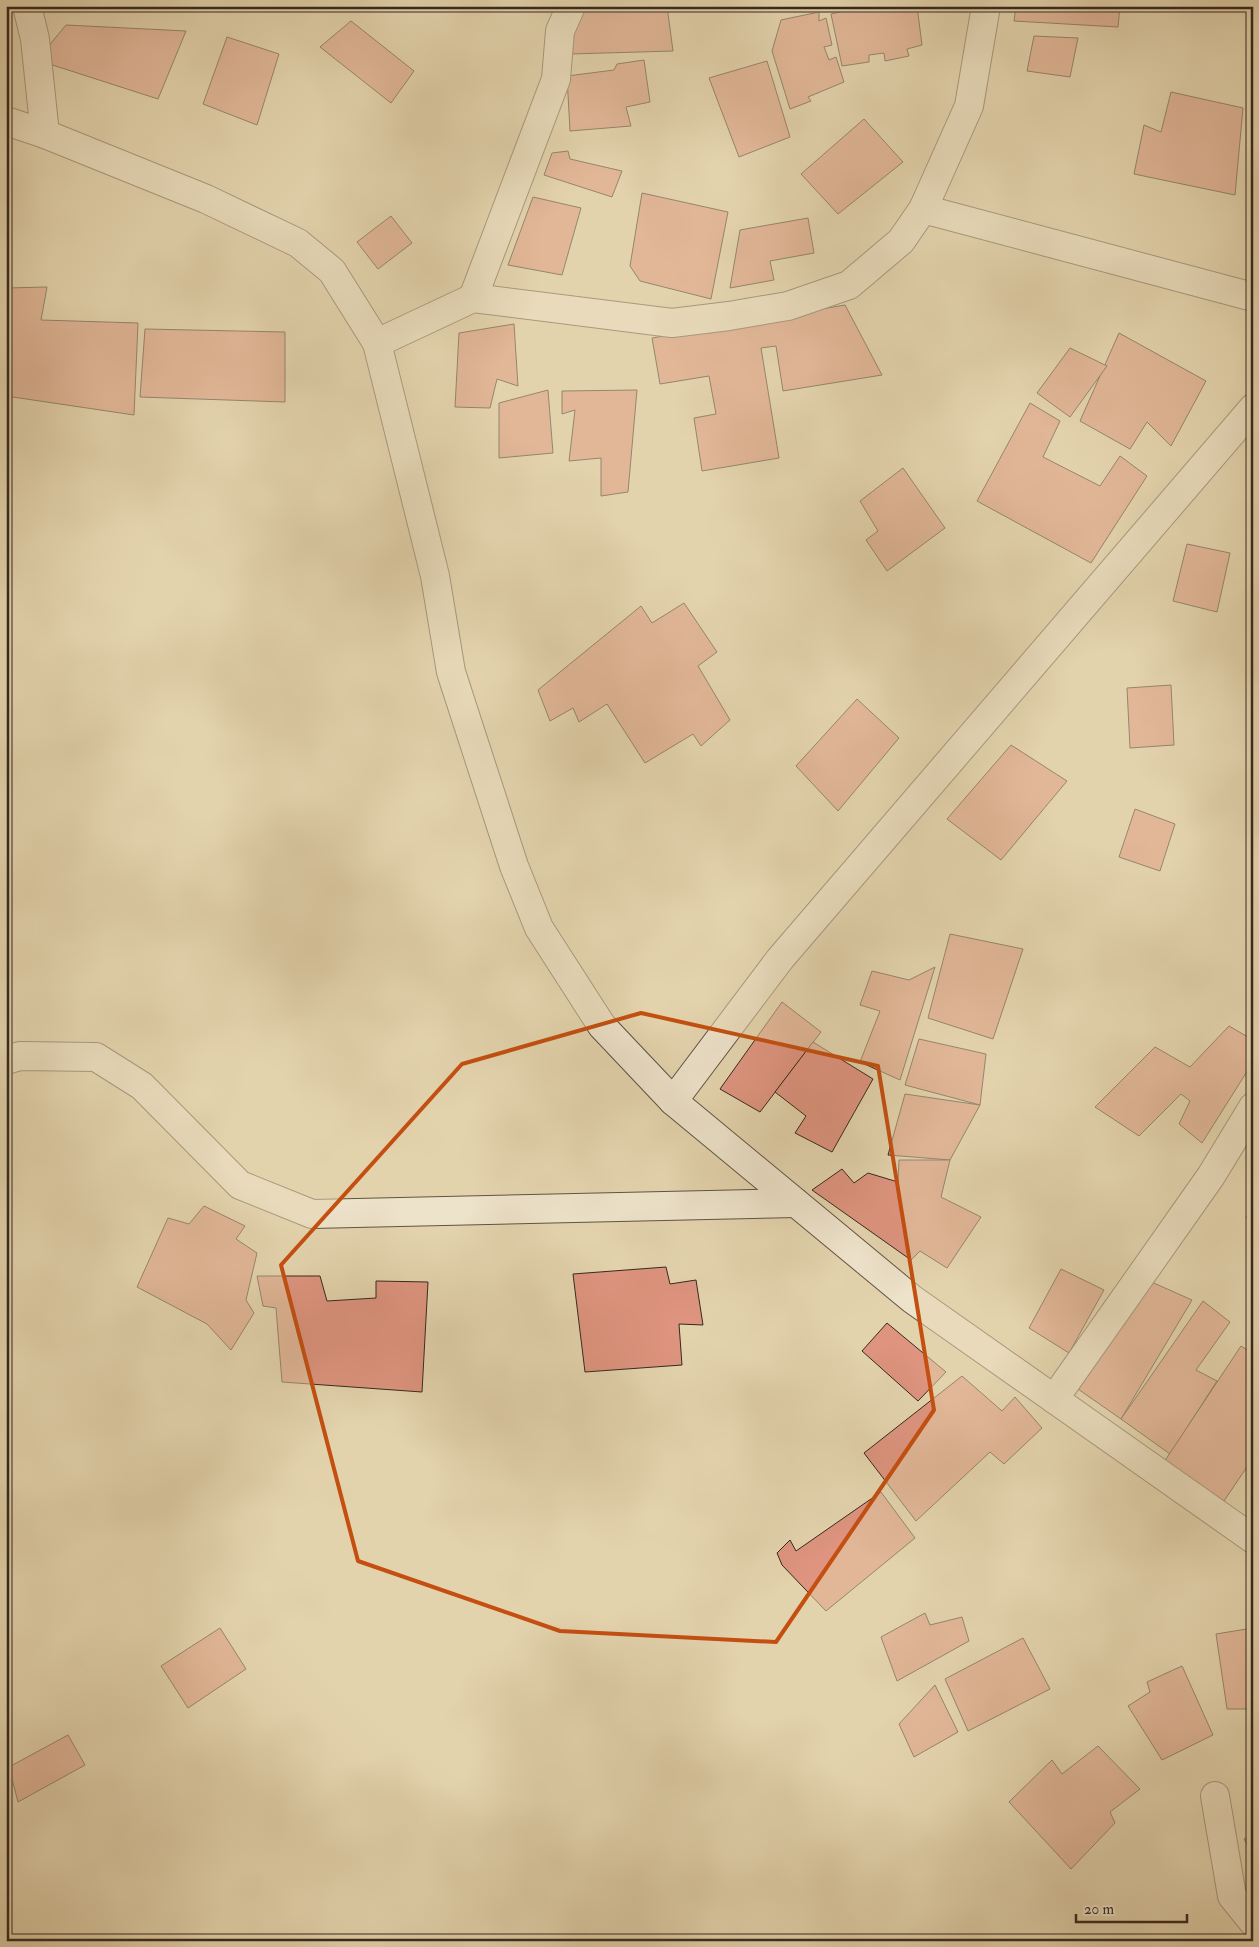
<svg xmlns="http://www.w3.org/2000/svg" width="1259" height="1947" viewBox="0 0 1259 1947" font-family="'IM FELL Double Pica',serif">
	<rect width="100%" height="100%" fill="#e3d3ad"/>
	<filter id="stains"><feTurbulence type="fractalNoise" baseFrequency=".004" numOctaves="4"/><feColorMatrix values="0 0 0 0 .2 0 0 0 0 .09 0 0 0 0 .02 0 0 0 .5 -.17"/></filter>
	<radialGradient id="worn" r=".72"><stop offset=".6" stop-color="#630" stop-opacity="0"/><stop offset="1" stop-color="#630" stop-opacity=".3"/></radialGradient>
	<g fill="#de947f" stroke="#35291e">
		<polygon points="575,6 667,6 673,51 570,54"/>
		<polygon points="867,6 917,6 922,45 907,49 909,56 885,61 884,53 869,55 869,62 842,66 831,14"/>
		<polygon points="1016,6 1120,6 1118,27 1014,21"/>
		<polygon points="819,12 819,21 826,18 832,45 824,47 829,60 836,57 844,82 808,97 811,101 790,109 772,51 781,20"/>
		<polygon points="351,21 414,71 391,103 320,47"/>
		<polygon points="66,25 186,31 158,99 37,60"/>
		<polygon points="1034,36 1078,38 1070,77 1027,71"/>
		<polygon points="227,37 279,54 257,125 203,104"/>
		<polygon points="644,60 650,102 626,107 631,126 570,131 567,76 614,70 617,64"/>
		<polygon points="767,61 790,137 739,157 709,78"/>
		<polygon points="1171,92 1243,108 1235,195 1134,174 1144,125 1161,132"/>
		<polygon points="864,119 903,162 838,214 801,174"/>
		<polygon points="568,151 570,159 622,171 612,197 544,175 552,153"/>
		<polygon points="642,193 728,212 711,299 640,281 630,266"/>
		<polygon points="533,197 581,208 562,275 508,265"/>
		<polygon points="391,216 412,243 378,269 357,242"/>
		<polygon points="808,218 814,253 770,261 774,280 730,288 740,230"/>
		<polygon points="47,287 41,320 138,323 134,415 6,396 6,288"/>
		<polygon points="845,305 882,375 783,391 776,346 761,348 779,458 702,471 694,418 716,414 709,376 660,384 652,338"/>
		<polygon points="514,324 518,386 497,379 490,408 455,407 459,333"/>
		<polygon points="145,329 285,332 285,402 140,397"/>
		<polygon points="1119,333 1206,381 1171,446 1147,422 1130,449 1080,421"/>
		<polygon points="1070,348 1107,366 1070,417 1037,393"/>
		<polygon points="548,390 553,453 499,458 499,403"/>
		<polygon points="637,390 628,492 601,496 601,458 569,461 575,410 562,414 562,391"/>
		<polygon points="1030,403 1060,421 1043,457 1100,486 1120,456 1147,476 1091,563 977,501"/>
		<polygon points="903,468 945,528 887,571 866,540 878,531 860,501"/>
		<polygon points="1187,544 1230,553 1217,612 1173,601"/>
		<polygon points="684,603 717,652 698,666 730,720 701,746 693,734 645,763 607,704 579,722 573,708 550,721 538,690 641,606 652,623"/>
		<polygon points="1171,685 1174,745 1130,748 1127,688"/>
		<polygon points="857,699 899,738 838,811 796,766"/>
		<polygon points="1011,745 1067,781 1001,860 947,819"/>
		<polygon points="1135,809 1175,824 1160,871 1119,857"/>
		<polygon points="950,934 1023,949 993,1039 928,1018"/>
		<polygon points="935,967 900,1080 860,1062 880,1011 860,1005 872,971 909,980"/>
		<polygon points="782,1002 821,1032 760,1112 720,1089"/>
		<polygon points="1229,1026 1253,1040 1253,1062 1202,1143 1179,1124 1190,1101 1181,1094 1139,1136 1095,1107 1155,1047 1190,1067"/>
		<polygon points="919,1039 986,1054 980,1105 905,1085"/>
		<polygon points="813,1042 873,1079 832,1152 795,1133 806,1116 775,1092"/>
		<polygon points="905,1094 980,1105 950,1160 888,1155"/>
		<polygon points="899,1160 950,1160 941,1197 981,1217 947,1268 920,1251 911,1260 812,1190 842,1169 854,1183 868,1173 898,1182"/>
		<polygon points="204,1206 245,1226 236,1239 257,1253 246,1300 254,1313 231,1350 207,1324 137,1287 168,1218 189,1224"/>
		<polygon points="1253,1209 1253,1230 1246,1217"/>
		<polygon points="666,1267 670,1284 696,1280 703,1325 679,1324 682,1365 585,1372 573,1274"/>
		<polygon points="1061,1269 1104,1290 1069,1353 1029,1328"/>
		<polygon points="257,1276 320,1276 327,1301 376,1298 376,1281 428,1282 422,1392 282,1382 276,1308 263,1306"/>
		<polygon points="1147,1280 1192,1300 1121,1419 1078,1389"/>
		<polygon points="1203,1301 1230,1322 1196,1370 1217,1381 1170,1454 1121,1419"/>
		<polygon points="887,1323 946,1372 918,1401 862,1351"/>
		<polygon points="1241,1346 1253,1354 1253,1458 1224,1501 1164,1462"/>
		<polygon points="962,1376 1002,1411 1015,1397 1042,1428 1004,1464 990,1452 916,1521 864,1453"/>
		<polygon points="881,1492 915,1538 826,1611 782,1565 777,1553 790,1540 796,1551"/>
		<polygon points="925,1613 930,1625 962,1617 969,1641 897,1681 881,1637"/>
		<polygon points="220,1628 246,1669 188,1708 161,1666"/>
		<polygon points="1253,1628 1253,1709 1227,1709 1216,1634"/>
		<polygon points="1023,1638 1050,1689 968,1731 945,1679"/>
		<polygon points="1182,1666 1213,1735 1162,1760 1128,1706 1150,1692 1147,1682"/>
		<polygon points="935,1685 958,1732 914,1757 899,1724"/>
		<polygon points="68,1735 85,1765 18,1802 9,1767"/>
		<polygon points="1098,1746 1140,1789 1110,1812 1115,1823 1071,1869 1009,1802 1052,1760 1062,1774"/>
		<polygon points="1253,1835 1253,1856 1244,1839"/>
	</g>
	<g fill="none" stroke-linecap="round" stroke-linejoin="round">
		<defs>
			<g id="minor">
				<polyline points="27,6 35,39 45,134"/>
				<polyline points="6,121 45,134 206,199 298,243 332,271 377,343 435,576 451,672 514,866 539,928 602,1026 673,1101 912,1299 1253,1539"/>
				<polyline points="923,209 1253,297"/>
				<polyline points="473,298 556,79 560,31 571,6"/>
				<polyline points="377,343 473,298 672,323 729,316 788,306 849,285 901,241 923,209 969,106 986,6"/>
				<polyline points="6,1060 20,1056 96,1057 142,1086 240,1185 312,1214 796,1203"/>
				<polyline points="673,1101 780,959 1253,408"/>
				<polyline points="1054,1399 1211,1176 1253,1107"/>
				<polyline points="1215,1796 1232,1896 1253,1922"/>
			</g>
		</defs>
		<use href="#minor" stroke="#605442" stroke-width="30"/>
		<use href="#minor" stroke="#ede2ca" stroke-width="28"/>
	</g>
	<path d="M0 0H1259V1947H0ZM641,1013L878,1066L934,1410L776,1642L560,1631L358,1561L281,1265L462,1064Z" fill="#e3d3ad" fill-opacity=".55" fill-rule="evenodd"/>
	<path fill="none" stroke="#c44f10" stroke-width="4" stroke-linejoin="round" d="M641,1013L878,1066L934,1410L776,1642L560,1631L358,1561L281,1265L462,1064Z"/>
	<rect width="1259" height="1947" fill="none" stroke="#e3d3ad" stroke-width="25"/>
	<rect x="8" y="8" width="1244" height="1932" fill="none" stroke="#35291e" stroke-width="2.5"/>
	<rect x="12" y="12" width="1234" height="1922" fill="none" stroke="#35291e"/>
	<path d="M1076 1914v8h111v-8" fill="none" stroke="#35291e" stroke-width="2.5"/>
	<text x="1084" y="1914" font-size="15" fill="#35291e" stroke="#ede2ca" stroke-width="4" paint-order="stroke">20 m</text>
	<rect width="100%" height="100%" filter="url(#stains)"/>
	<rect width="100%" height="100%" fill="url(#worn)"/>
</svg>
